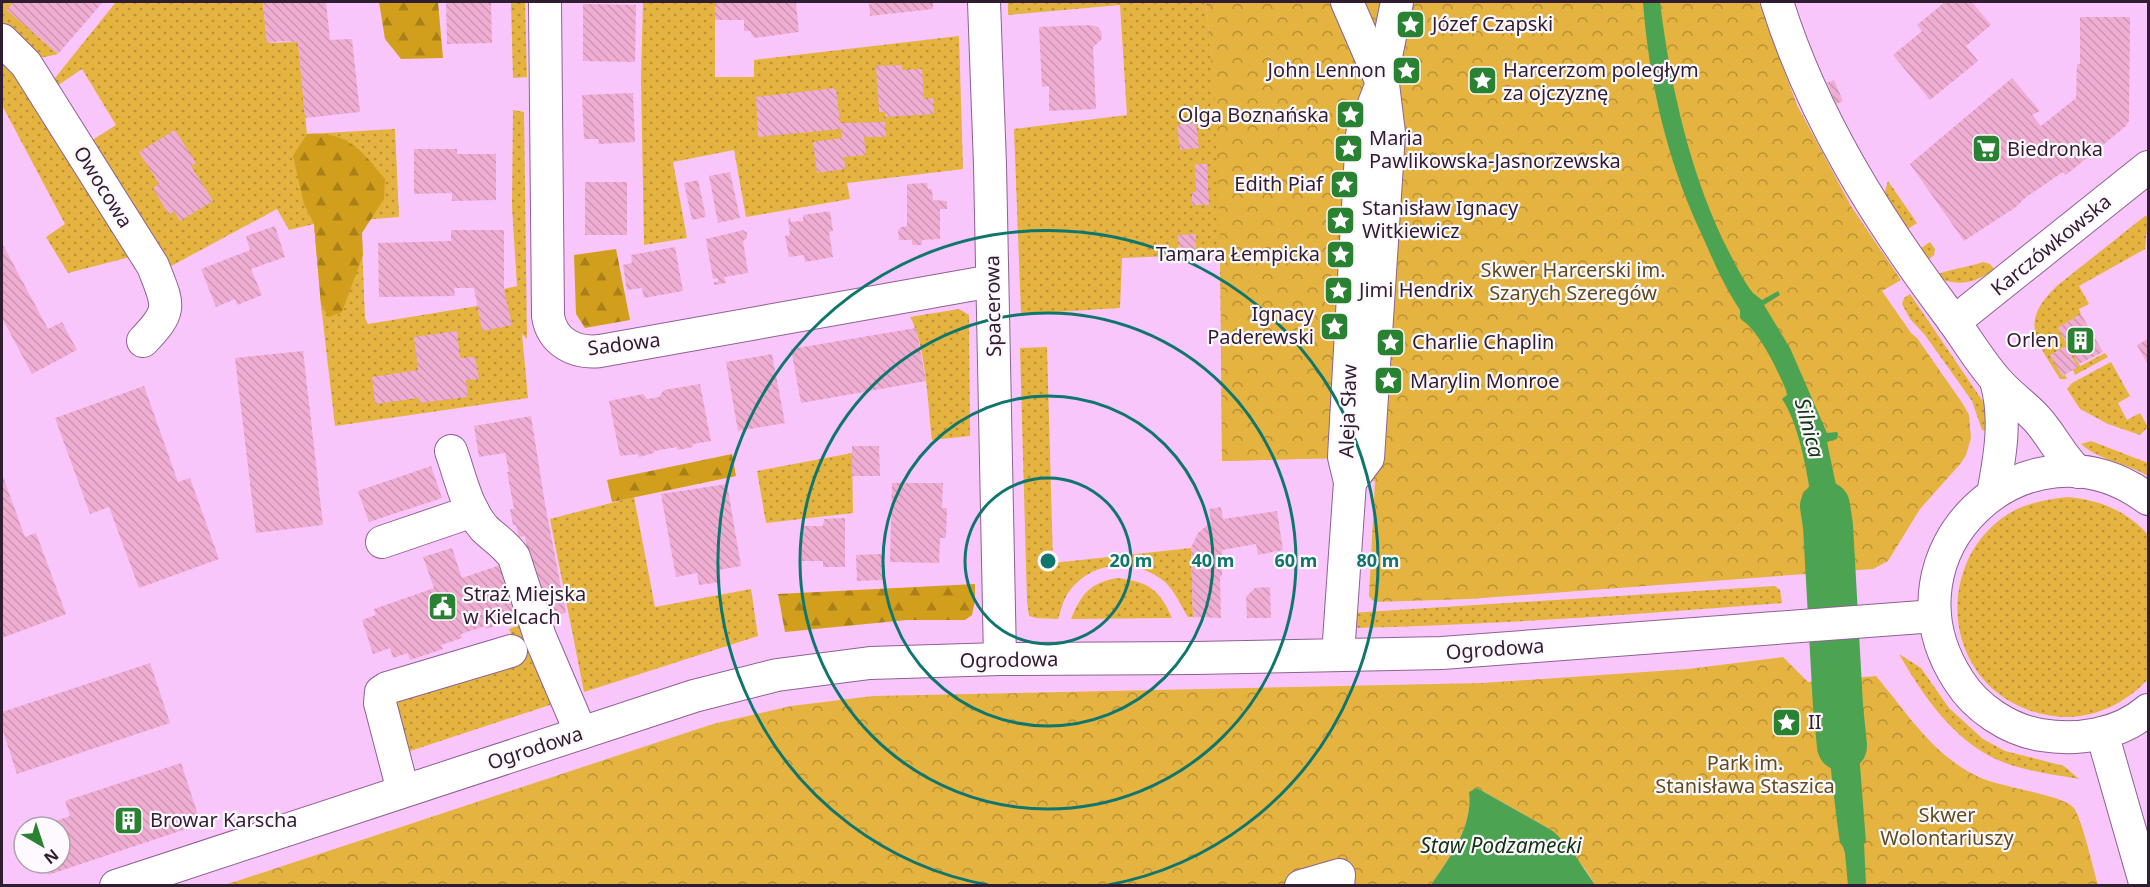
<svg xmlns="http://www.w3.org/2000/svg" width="2150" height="887" viewBox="0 0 2150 887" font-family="'Noto Sans',sans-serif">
	<defs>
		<pattern id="grass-dots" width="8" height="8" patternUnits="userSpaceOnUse" patternTransform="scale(1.5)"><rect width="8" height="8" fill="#e4b340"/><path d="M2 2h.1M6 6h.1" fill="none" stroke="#b99136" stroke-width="1.8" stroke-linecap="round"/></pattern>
		<pattern id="forest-firs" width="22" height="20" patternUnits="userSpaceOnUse" patternTransform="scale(1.5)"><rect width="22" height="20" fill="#d19f1c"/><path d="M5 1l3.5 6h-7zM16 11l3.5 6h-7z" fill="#aa8119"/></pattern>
		<pattern id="park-crowns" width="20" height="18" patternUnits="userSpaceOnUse" patternTransform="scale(1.5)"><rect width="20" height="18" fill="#e4b340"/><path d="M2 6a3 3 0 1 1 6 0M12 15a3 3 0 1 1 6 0" fill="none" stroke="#b99136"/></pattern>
		<pattern id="building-back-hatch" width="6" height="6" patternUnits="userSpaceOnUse" patternTransform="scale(1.5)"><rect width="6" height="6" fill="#f0add2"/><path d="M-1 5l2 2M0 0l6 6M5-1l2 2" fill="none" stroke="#ce94b5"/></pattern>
	</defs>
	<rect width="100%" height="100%" fill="#f9c6fb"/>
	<g fill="url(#grass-dots)">
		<polygon points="2,2 14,2 7,10 58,54 40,58 29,44 2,22"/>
		<polygon points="116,2 263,2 267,43 298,42 307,134 395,129 399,217 361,220 365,318 368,324 477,306 504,289 517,286 512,207 513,110 524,112 527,339 522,334 528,398 335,426 321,305 314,224 289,230 277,209 162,271 88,143 116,125 82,69 54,88 51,83"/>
		<polygon points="511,2 525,2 527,77 513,78"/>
		<polygon points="643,2 715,2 715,77 754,77 754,60 959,36 963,169 847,183 850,199 746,217 734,150 673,162 687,238 644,245 641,78"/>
		<polygon points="1008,2 1206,2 1212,69 1335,458 1222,461 1220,254 1122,258 1120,308 1021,314 1014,129 1127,115 1120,5 1008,15"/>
		<polygon points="2,57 10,64 130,257 68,273 46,237 65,224 2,105"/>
		<polygon points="1888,181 1917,223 1908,229 1921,248 1930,242 1935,249 1934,255 1922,265 1884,195"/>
		<path d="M2145,216L2148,217L2145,249L2079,286L2089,304L2079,309L2081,314L2058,328L2080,366L2105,353L2108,357L2075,375L2073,370L2078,367L2062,376L2065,375L2067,379H2060C2036,340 2018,322 2058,285Z"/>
		<path d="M1983,262L1990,264L1994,269C1977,283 1956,288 1935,276C1950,268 1967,268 1983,262Z"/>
		<polygon points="1910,294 1984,403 1991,433 1982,430 1972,401 1925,335 1910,319 1902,304 1904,298"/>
		<path d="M959,309L969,315L970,436L932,440C928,407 926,344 910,317Z"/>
		<path d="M1047,347L1053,563L1191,548L1193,617H1188C1181,606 1175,591 1165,582C1135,557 1091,560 1068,593C1063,601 1061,610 1058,619L1036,618L1029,616L1027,601L1020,348Z"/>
		<polygon points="2111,362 2130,396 2118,403 2127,420 2140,413 2148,427 2140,435 2108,424 2080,409 2067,389 2072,383"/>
		<path d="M2091,441L2148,463V476C2127,463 2100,461 2081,444Z"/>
		<polygon points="852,453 853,513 766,523 757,471"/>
		<polygon points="634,497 655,607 751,589 758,636 584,692 550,519"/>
		<path d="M2068,497C2100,500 2127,511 2148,535V679C2127,702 2099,716 2068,717C2045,717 2022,710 2003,697C1937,651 1944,548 2015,510C2032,502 2050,499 2068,497Z"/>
		<path d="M1117,578C1149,582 1159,589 1172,618L1071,619C1081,594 1090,583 1117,578Z"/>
		<path d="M1775,586L1780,590L1782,603C1638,614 1494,625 1350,628V613Z"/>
		<polygon points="526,623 559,702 404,753 394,699 521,659 509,629"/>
		<path d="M1899,654L1921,668L1949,708L1983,739L2005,751L2064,766L2079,779C2057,775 2033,772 2011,765C1958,748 1925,699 1899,654Z"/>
	</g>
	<g fill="url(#forest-firs)">
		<polygon points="379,2 438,2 443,58 401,59 385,39"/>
		<path d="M307,134C349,132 360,149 385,179L384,199L362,233L363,255L342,312L329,317L321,305L314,224L304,204L293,156Z"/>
		<polygon points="616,249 630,320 585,328 576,314 574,255"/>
		<polygon points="732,454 736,476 612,502 607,480"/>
		<polygon points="975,584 975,601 972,615 965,620 907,620 785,632 778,594"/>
	</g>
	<g fill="url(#park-crowns)">
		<polygon points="1206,2 1759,2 1797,105 1851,206 1901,280 1882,291 1911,333 1917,338 1963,404 1969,415 1971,438 1966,455 1961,463 1920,509 1888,561 1873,569 1469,599 1374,602 1369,596 1375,481 1334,482 1335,458 1222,461 1221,254 1215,106"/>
		<path d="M1783,657L1808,682L1876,676C1908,714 1934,757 1981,778C2001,787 2061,795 2073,807C2082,817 2093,869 2098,885H1595L1585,869L1553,831L1477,788L1469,793C1473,828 1449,858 1431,885L222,886L713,724L791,706L873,696L1482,683L1688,669Z"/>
	</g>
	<g fill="#4ca352">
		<path d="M1643,2H1660C1670,85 1691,179 1730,254C1737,267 1744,282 1753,293L1762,300L1778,291L1780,295L1764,305L1790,348L1827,433L1837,432L1838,434L1837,439L1827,442L1836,485L1847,571L1821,573C1815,529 1807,435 1782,399L1787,395L1786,390C1777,369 1765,344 1750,327C1747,323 1743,322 1740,318V310C1724,286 1713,260 1701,233C1667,160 1649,82 1643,2Z"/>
		<path d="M1858,677V684L1847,708L1850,709L1860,765L1866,843H1864L1866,885L1848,886L1845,853L1842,844L1840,843C1833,795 1829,746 1823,697L1824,689L1829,680Z"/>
		<path d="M1477,788L1553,831L1570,848L1595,885H1431C1449,858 1473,828 1469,792Z"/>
	</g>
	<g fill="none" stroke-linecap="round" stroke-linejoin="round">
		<polyline stroke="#4ca352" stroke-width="50" points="1825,506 1828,526 1838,706 1842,746"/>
	</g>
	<g fill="url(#building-back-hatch)">
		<polygon points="14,2 103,2 58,54 7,10"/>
		<polygon points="263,2 326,2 330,40 352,39 360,112 305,118 298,42 281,41 267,43"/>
		<polygon points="446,2 491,2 492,43 447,44"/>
		<polygon points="715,2 796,3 799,32 754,38 750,31 744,31 744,20 715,20"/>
		<polygon points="869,2 933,2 933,9 870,16"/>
		<polygon points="1945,2 1972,2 1991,25 1966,46 1978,61 1930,100 1893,55 1922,31 1917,25"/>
		<polygon points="583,4 636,5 635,62 583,61"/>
		<polygon points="2080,17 2130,17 2129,121 2126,126 2066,175 2063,172 2025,198 2016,207 1964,241 1910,164 2012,78 2040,111 2032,115 2041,126 2076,98 2077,64 2080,64"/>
		<polygon points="1090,25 1098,27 1102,33 1101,40 1093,47 1096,109 1049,111 1049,86 1042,87 1039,27"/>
		<polygon points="902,65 902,70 922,69 924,99 933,98 934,114 885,117 885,112 879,112 876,66"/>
		<polygon points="1834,80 1843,101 1836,104 1827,83"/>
		<polygon points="836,88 840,123 885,122 886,137 864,137 866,155 844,157 845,169 817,173 813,142 842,138 841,129 758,137 756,97"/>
		<polygon points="633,93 635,142 598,144 599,139 584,139 582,95"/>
		<polygon points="1196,123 1199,148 1180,150 1177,125"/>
		<polygon points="175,130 196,163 191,166 213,201 180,221 174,211 169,215 153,188 159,184 139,152"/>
		<polygon points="414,149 457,149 457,154 496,154 496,200 452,201 452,193 414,194"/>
		<polygon points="1195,164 1207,164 1209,205 1192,205 1192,192 1196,192"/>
		<polygon points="730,172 740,218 718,223 709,176"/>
		<polygon points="698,180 706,217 692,220 684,183"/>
		<rect x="585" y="182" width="42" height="53"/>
		<polygon points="927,183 928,189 932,189 933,200 947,201 947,209 940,209 940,239 922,240 922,245 912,245 912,240 899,240 898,230 901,227 907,226 907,184"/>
		<polygon points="830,211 833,231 829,232 833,257 805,262 804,255 789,257 785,236 790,235 788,218 790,218 791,222 803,221 803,215"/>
		<polygon points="275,226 285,257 251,269 262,295 237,305 235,299 216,307 201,269 250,250 246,236"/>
		<polygon points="451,230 504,230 504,289 512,325 482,331 474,288 454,288 455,296 379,297 378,243 451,241"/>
		<polygon points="743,230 747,233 747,238 743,241 748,273 724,277 726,283 714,285 714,282 718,282 717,278 713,279 706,239"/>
		<polygon points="1196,234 1196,249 1179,250 1178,235"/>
		<polygon points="2,243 48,329 62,322 77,350 32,374 2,318"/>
		<polygon points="675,247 683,291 644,298 642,288 627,290 623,265 632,263 631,255"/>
		<polygon points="2081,314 2103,352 2079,364 2058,328"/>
		<polygon points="916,328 926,381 801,403 791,349"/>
		<polygon points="457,331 460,358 475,357 479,379 466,380 468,397 420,403 419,398 375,404 372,377 418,370 414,337"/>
		<polygon points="2148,339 2148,365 2137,345"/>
		<polygon points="2066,346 2078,367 2062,376 2050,355"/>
		<polygon points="303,351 323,525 256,533 235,358"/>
		<polygon points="772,354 785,423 738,431 726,362"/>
		<polygon points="700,384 711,441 693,444 693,447 678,450 677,447 654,451 654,453 639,457 638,454 620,456 609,401 643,394 647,399 659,397 664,390"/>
		<polygon points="144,386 178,482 190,478 219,559 139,588 109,507 90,514 55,418"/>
		<polygon points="531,416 545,504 566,613 546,618 532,578 525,536 519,537 516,525 513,525 510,509 514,509 507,472 509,472 505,453 479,457 474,426"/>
		<polygon points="852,446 879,446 880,476 852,476"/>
		<polygon points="431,466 442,498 369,522 358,491"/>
		<polygon points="2,474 25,537 36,533 66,614 2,638"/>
		<polygon points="892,483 943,483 942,508 947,508 946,538 940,538 939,563 890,562"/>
		<polygon points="727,484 741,566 719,570 721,582 699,585 697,573 676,577 661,494"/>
		<polygon points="1221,507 1223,519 1277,511 1283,550 1258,555 1256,544 1222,550 1222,576 1220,577 1221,618 1193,617 1191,548 1198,533 1211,522 1209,509"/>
		<polygon points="845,518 845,567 823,567 823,561 802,561 802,526 823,526 824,519"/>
		<polygon points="452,548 462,578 509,562 527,615 486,629 485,626 461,634 462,638 441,645 443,649 410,660 408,653 393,658 390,648 373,654 362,620 376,615 374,609 434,588 423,557"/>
		<polygon points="882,554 883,580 857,581 856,555"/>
		<polygon points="1270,587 1271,618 1247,618 1246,597 1255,588"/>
		<polygon points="150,663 170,723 17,774 2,728 2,712"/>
		<polygon points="181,763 201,824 48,875 44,863 60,863 60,827 38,827 70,816 65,801"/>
	</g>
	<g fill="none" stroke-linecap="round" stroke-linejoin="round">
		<defs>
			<g id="minor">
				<path d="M545,2L548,316C552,342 575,354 600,351L992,281"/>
				<polyline points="984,2 990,165 1000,659"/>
				<polyline points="1347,2 1382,83"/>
				<path d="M1777,2C1813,117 1877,219 1949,315C1965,336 1979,361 1997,381C2009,395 2024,405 2036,418C2052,435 2061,457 2078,472"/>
				<path d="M2,40L26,64L153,266C168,305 174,309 143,341"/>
				<polyline points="1954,322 2148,167"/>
				<path d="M451,451C460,476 466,507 484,528C495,539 504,543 514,557L540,637L581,733"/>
				<polyline points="1350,482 1368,458 1389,133 1382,76 1397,2"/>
				<path d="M1993,494C2000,457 2007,418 1996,381"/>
				<path d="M2148,499C2028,409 1874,552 1959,681C1976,708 2009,730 2041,735C2078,741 2119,735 2148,710"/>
				<polyline points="382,542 473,511"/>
				<polyline points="1338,655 1350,482 1344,457 1362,135 1382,83"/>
				<polyline points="2102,733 2146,886"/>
				<polyline points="403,791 380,703 381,692 387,688 511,651"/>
				<polyline points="116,886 694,696 777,675 870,663 1000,659 1195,658 1442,653 1935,616"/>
				<polyline points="1301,886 1339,875 1338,886"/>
			</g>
		</defs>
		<use href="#minor" stroke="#8e6191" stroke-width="34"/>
		<use href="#minor" stroke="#fff" stroke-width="32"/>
	</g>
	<g fill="none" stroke="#0f766e" stroke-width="3">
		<circle cx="1048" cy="561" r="83"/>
		<circle cx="1048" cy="561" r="165"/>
		<circle cx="1048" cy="561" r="248"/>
		<path d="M988 885A330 330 0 1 1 1108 885"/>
	</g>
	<defs>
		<symbol id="sight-square" viewBox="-11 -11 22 22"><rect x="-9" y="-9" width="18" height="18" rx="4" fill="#288232" stroke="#fef9fe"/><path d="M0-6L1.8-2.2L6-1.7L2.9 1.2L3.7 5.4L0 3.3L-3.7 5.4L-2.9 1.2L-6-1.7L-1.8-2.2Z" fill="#fff"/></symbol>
		<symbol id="supermarket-square" viewBox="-11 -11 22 22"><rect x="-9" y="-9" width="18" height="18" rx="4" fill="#288232" stroke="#fef9fe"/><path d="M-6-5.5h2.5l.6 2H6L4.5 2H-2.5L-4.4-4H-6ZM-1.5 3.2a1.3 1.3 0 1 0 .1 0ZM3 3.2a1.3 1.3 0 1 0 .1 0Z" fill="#fff"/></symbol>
		<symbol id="building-square" viewBox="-11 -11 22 22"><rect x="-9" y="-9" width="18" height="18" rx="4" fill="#288232" stroke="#fef9fe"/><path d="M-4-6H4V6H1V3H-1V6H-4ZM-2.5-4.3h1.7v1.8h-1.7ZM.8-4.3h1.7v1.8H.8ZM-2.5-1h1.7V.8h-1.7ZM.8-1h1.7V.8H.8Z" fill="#fff"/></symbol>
		<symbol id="civic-square" viewBox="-11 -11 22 22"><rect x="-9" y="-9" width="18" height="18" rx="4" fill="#288232" stroke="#fef9fe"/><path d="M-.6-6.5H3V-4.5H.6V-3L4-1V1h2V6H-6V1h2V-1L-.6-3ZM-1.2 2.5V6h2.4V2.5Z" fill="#fff"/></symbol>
	</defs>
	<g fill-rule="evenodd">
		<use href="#sight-square" x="1394" y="8" width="33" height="33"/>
		<use href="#sight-square" x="1390" y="54" width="33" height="33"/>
		<use href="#sight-square" x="1466" y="64" width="33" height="33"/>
		<use href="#sight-square" x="1334" y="98" width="33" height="33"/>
		<use href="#sight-square" x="1332" y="132" width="33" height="33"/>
		<use href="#supermarket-square" x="1970" y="132" width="33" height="33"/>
		<use href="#sight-square" x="1328" y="168" width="33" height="33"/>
		<use href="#sight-square" x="1324" y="204" width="33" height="33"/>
		<use href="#sight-square" x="1324" y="238" width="33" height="33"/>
		<use href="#sight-square" x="1322" y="274" width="33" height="33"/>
		<use href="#sight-square" x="1318" y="310" width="33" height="33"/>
		<use href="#building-square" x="2064" y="324" width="33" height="33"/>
		<use href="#sight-square" x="1374" y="326" width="33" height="33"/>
		<use href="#sight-square" x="1372" y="364" width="33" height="33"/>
		<use href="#civic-square" x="426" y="590" width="33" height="33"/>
		<use href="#sight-square" x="1770" y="706" width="33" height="33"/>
		<use href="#building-square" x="112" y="804" width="33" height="33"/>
	</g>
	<g text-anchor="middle" stroke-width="4.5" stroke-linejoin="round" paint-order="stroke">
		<g font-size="20" fill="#301d31" stroke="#fef9fe" text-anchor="start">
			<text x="1432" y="31">Józef Czapski</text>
			<text x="1386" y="77" text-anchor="end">John Lennon</text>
			<text x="1503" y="77">Harcerzom poległym<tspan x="1503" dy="23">za ojczyznę</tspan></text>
			<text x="1329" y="122" text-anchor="end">Olga Boznańska</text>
			<text x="1369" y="145">Maria<tspan x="1369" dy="23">Pawlikowska-Jasnorzewska</tspan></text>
			<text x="2007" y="156">Biedronka</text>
			<text x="1323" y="191" text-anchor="end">Edith Piaf</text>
			<text x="1362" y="215">Stanisław Ignacy<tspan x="1362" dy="23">Witkiewicz</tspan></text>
			<text x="1320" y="261" text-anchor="end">Tamara Łempicka</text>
			<text x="1359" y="297">Jimi Hendrix</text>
			<text x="1314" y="321" text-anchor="end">Ignacy<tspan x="1314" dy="23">Paderewski</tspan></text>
			<text x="2059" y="347" text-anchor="end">Orlen</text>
			<text x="1412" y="349">Charlie Chaplin</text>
			<text x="1410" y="388">Marylin Monroe</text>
			<text x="463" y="601">Straż Miejska<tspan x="463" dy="23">w Kielcach</tspan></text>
			<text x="1808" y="729">II</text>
			<text x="150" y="827">Browar Karscha</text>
		</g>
		<g font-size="20" fill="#301d31" stroke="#fef9fe">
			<text transform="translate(103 187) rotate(58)" y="7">Owocowa</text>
			<text transform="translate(2051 245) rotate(-39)" y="7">Karczówkowska</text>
			<text transform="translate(993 306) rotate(-91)" y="7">Spacerowa</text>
			<text transform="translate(624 344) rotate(-7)" y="7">Sadowa</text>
			<text transform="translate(1348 411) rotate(-88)" y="7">Aleja Sław</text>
			<text transform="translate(1495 649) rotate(-4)" y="7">Ogrodowa</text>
			<text transform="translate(1009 660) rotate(-1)" y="7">Ogrodowa</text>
			<text transform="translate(535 748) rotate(-18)" y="7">Ogrodowa</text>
		</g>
		<g font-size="20" fill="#604b1d" stroke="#fef9fe">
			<text x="1573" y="277">Skwer Harcerski im.<tspan x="1573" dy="23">Szarych Szeregów</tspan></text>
			<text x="1745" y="770">Park im.<tspan x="1745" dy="23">Stanisława Staszica</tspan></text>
			<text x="1947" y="822">Skwer<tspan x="1947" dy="23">Wolontariuszy</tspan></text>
		</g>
		<g font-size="21" font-style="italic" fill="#113413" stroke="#fef9fe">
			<text transform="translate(1809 428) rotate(75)" y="7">Silnica</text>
			<text x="1501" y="853">Staw Podzamecki</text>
		</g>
	</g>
	<circle cx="1048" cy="561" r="9" fill="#0f766e" stroke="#fef9fe" stroke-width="3"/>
	<g font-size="18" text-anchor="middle" font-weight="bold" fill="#0f766e" stroke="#fef9fe" stroke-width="4.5" stroke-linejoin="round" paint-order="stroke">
		<text x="1131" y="567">20 m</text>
		<text x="1213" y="567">40 m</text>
		<text x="1296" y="567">60 m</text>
		<text x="1378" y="567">80 m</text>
	</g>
	<rect width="2150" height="887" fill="none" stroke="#301d31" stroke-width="6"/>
	<g transform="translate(42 845) rotate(141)"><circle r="28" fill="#fef9fe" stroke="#aca1ac" stroke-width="1.5"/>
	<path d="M0-4.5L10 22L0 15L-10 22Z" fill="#288232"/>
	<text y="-9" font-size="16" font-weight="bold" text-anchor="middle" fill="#301d31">N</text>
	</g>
</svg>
